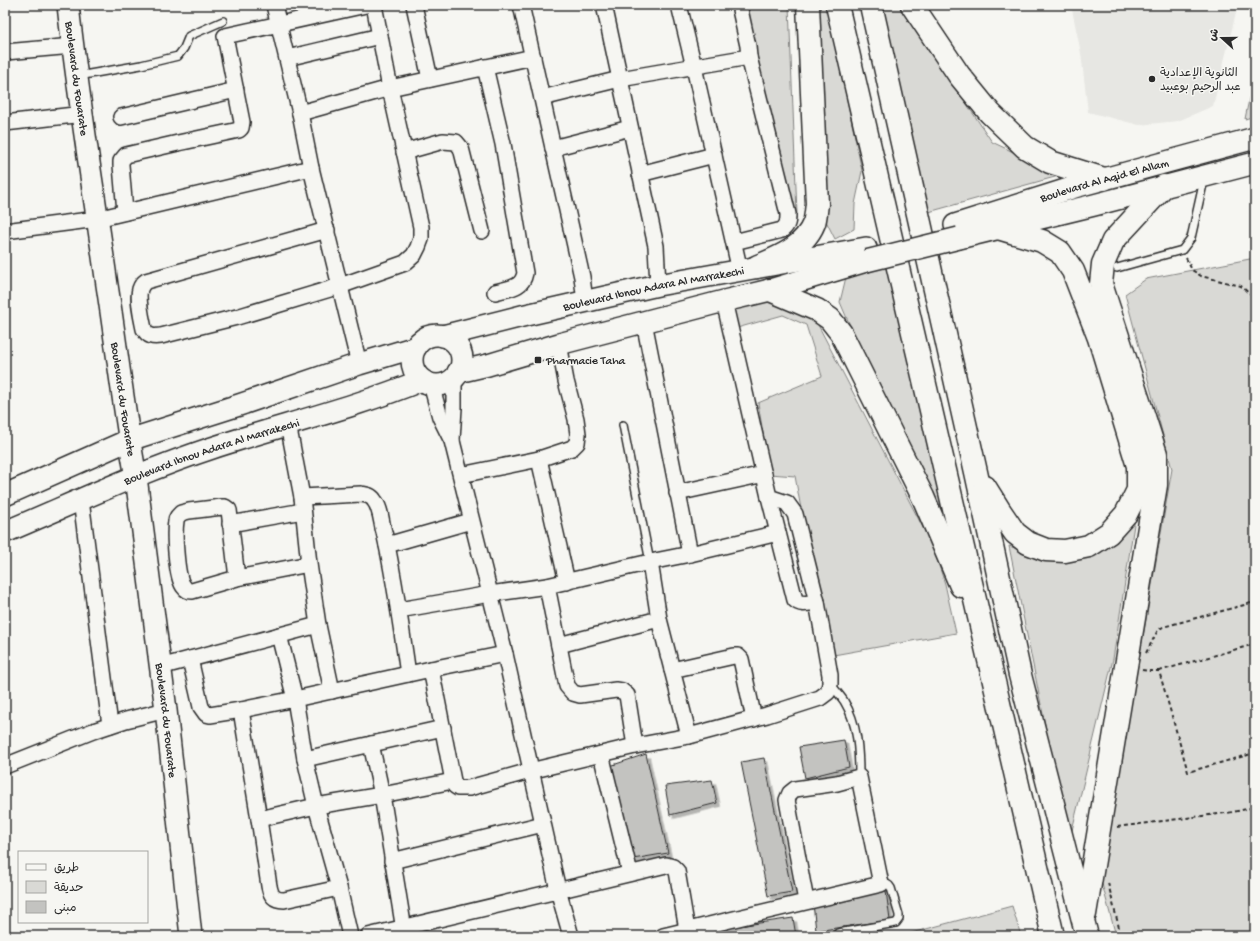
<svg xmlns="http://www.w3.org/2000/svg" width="1260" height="941" viewBox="0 0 1260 941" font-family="'Gochi Hand','Playpen Sans Arabic',sans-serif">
	<defs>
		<filter id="shadow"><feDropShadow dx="3.5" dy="3.5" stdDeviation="0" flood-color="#0004"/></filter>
	</defs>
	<rect width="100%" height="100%" fill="#f6f6f2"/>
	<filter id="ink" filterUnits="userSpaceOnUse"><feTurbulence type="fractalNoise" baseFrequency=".025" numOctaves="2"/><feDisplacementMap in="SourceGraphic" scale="8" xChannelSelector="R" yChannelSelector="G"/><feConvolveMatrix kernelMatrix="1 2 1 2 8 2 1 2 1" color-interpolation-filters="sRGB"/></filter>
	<g filter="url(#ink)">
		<polygon fill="#e7e7e3" points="1071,5 1238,5 1213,106 1178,121 1139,125 1088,112 1081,53"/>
		<g fill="#d9d9d5" stroke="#828280">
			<polygon points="743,5 789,5 797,214 787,200"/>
			<polygon points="814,5 827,5 862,171 855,204 854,229 835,239 821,211"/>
			<polygon points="878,5 901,5 992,142 1062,175 925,213"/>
			<polygon points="1255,70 1255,116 1245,119"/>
			<polygon points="1255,258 1255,936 1116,936 1101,880 1172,469 1125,294 1146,279"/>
			<polygon points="889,266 947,525 872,377 840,302 846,277"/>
			<polygon points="758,298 796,308 815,319 933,547 945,584 956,633 828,656 795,476 770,474 758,403 822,376 806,325 783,315 737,328 732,305"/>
			<polygon points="1135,518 1113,659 1069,843 1009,546 1058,562 1094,556"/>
			<polygon points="1012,906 1021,936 900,936"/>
		</g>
		<g fill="#c3c3c0" stroke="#2b2b2b" filter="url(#shadow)">
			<polygon points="844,740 849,767 805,778 799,747"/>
			<polygon points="646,754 668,853 633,859 610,766"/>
			<polygon points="764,758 792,892 768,896 741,762"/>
			<polygon points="712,780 717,803 670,815 665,786"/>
			<polygon points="886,891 890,920 816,931 813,903"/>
			<polygon points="793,918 796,936 707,936 706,931"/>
		</g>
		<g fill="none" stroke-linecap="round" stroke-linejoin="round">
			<defs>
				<g id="lane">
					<polyline points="78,76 141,65 178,56 184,48 189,36 223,21"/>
					<polyline points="1117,268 1182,250 1191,238 1204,180"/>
					<polyline points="623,425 650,562"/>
					<path d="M831,684C835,690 840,695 844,701C858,724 859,751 859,777"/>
					<path d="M835,936L838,933L896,923L899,919V915L891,888C888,883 886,884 881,884"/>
				</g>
				<g id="street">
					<polyline points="274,5 300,113 311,168 359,364"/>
					<polyline points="414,5 430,79"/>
					<polyline points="521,5 582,277 585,302"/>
					<polyline points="604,5 656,246 658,285"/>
					<polyline points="679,5 694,67 740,271"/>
					<polyline points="5,52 73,46"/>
					<polyline points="287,58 380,36"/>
					<path d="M485,67L503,144L525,273C522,289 509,288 495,292"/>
					<polyline points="542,98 620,79 749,57 748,46 739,5"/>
					<polyline points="300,113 390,88 533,57"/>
					<polyline points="121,117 236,90"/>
					<polyline points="5,123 83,114"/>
					<polyline points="553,148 630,128"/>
					<polyline points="404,152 443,141 456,142 461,148 482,231"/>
					<polyline points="640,174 714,155"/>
					<polyline points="125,212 121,165 121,161 126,155 178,143 239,130 241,128 242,122 225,36 366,5"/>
					<path d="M327,230L146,281C143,283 141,286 140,289C137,299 142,319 144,329C148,337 153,337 161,336L237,317L340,286L405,263L414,255L418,247L421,239V227L390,88L374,5"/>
					<polyline points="5,231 97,219 311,168"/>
					<path d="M734,242L782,230C788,225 788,221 788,214L749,57"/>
					<polyline points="644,322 690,554"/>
					<polyline points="559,344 566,381 576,419 578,434 577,443 572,448 539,459 567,582"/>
					<polyline points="431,384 440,417 452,441 505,654 558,890 571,936"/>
					<polyline points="288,424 302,497 309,564 318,625 332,691"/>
					<polyline points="452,440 454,408 454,378"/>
					<polyline points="461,475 539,459"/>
					<polyline points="677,493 764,474"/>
					<path d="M302,497L361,494C366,495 371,495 374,500C381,508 381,522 384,532C395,579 401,626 408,674"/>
					<path d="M769,497L795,600C801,606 809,603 817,602"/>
					<polyline points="81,500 110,725"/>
					<polyline points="230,524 303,511"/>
					<polyline points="387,545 471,521"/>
					<polyline points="650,562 659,619 689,736"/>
					<path d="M237,578L229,510L225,507H222L189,511L181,513C178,516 176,518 176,521C174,533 176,578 184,587C186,590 188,591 192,591L237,578L309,564"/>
					<polyline points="547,586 567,686 573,693 580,695 616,690 622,691 627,695 635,746"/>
					<polyline points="399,610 490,594 547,586 650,562 690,554 778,533"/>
					<polyline points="279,635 295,699 305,759 316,806 339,888 350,936"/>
					<polyline points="559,645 659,619"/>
					<polyline points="190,659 201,707 206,714 210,715 241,710 295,699 431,669 505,654"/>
					<polyline points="160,667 318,625"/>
					<polyline points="431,669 453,781 455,786 458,788 469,788 530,771 635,746 689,736 767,715 820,698 828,692 830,684 830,675 817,602 795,514 787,503 769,497 724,301"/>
					<polyline points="672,670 734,656 738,656 741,659 754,719"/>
					<polyline points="241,710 259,819 316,806 382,795 453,781"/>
					<polyline points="371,744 382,795 405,936"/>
					<polyline points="601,754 630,873"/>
					<polyline points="305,759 443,728"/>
					<polyline points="5,766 93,731 126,720 166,710"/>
					<path d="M259,819L269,886C271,896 274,900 284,900L339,888"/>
					<polyline points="392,861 543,824"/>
					<polyline points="368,936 666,865 673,867 677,871 687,930"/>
					<polyline points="663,936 881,884 859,777 837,783 795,789 790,793 787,800 806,901"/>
				</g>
				<g id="secondary">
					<path id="s1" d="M68,5C78,98 94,192 107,285C117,349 124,413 136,477L166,710L191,936"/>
					<path id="s2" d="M955,225L1078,186L1255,138"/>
					<polyline points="959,238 1094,205 1255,163"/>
					<circle cx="437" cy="360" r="25"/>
					<path id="s3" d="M443,336L526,315L658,285L866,248"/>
					<polyline points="458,372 488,365 559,344 724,301 770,290 866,261"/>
					<polyline points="5,495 129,440 239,405 359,364 416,347"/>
					<path id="s4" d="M5,532C74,503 142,471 212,448C282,425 354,408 422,380"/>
				</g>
				<g id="highway">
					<polyline points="837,5 1053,936"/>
					<polyline points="871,5 976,472 1020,675 1087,936"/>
					<polyline points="912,5 959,75 990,113 1025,147 1050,162 1104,179"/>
					<path d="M756,267C779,257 804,248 814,223C816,217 816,210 817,204L808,5"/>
					<polyline points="770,290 817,310 830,319 841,333 923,497 961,586"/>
					<polyline points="985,487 1000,511 1015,533 1028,543 1046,550 1065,551 1089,546 1109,533 1126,514 1138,490 1138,466 1099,338 1073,271 1060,252 1042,241 998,228"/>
					<polyline points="1085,914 1156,485 1156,454 1149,432 1101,284 1103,264 1113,241 1164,186"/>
				</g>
			</defs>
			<use href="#lane" stroke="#2b2b2b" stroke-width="10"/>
			<use href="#street" stroke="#2b2b2b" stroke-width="18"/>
			<use href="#secondary" stroke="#2b2b2b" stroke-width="24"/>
			<use href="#highway" stroke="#2b2b2b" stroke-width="25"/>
			<g stroke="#2b2b2b" stroke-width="2" stroke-dasharray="4 3" stroke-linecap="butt">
				<polyline points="1186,258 1192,270 1201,276 1241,286 1255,299"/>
				<polyline points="1146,653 1158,630 1163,627 1255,602"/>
				<polyline points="1142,670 1149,671 1159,671 1188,772 1255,753"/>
				<polyline points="1159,671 1255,644"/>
				<polyline points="1117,827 1233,812 1255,807"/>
				<polyline points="1108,883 1121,936"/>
			</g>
			<use href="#lane" stroke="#f6f6f2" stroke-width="7"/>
			<use href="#street" stroke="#f6f6f2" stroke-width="15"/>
			<use href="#secondary" stroke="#f6f6f2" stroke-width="21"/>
			<use href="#highway" stroke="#f6f6f2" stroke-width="22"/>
			<defs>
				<polyline id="secondary-bridge" points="866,261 959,238"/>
			</defs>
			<use href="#secondary-bridge" stroke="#2b2b2b" stroke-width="24" stroke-linecap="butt"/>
			<use href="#secondary-bridge" stroke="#f6f6f2" stroke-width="21"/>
		</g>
	</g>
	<g fill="#2b2b2b" stroke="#f6f6f2" stroke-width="1.5">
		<circle cx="1152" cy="79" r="4"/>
		<rect x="534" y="356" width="8" height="8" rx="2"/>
	</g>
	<g text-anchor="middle" stroke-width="3" stroke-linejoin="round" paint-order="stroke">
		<g font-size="12" fill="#2b2b2b" stroke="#f6f6f2" text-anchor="start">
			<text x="1160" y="76">الثانوية الإعدادية<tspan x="1160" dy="14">عبد الرحيم بوعبيد</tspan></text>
			<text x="546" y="364">Pharmacie Taha</text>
		</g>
		<g font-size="12" fill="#2b2b2b" stroke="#f6f6f2">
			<text dy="4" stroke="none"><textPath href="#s1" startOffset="74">Boulevard du Fouarate</textPath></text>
			<text dy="4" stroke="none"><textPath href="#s2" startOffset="156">Boulevard Al Aqid El Allam</textPath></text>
			<text dy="4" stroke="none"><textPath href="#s3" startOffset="216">Boulevard Ibnou Adara Al Marrakechi</textPath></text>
			<text dy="4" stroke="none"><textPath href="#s1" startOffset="398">Boulevard du Fouarate</textPath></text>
			<text dy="4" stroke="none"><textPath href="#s4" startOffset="222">Boulevard Ibnou Adara Al Marrakechi</textPath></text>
			<text dy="4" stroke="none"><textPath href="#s1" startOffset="722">Boulevard du Fouarate</textPath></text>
		</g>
	</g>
	<rect width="1260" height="941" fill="none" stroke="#f6f6f2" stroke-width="20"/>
	<rect x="10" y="10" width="1240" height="921" fill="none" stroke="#2b2b2b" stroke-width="1.5" filter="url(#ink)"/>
	<rect x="18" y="851" width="130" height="72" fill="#f6f6f2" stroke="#a5a5a2"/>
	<rect x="26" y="864" width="20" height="6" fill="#f6f6f2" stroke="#a5a5a2"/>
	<text x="54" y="871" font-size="12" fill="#2b2b2b">طريق</text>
	<rect x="26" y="881" width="20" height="12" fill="#d9d9d5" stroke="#a5a5a2"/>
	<text x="54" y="891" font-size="12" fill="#2b2b2b">حديقة</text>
	<rect x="26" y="901" width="20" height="12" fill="#c3c3c0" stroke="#a5a5a2"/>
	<text x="54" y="911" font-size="12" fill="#2b2b2b">مبنى</text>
	<g transform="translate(1222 38) rotate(291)" stroke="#f6f6f2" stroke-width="3" paint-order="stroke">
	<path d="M0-3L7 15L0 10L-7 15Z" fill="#2b2b2b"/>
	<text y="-6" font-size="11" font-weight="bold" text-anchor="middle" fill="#2b2b2b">ش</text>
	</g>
</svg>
